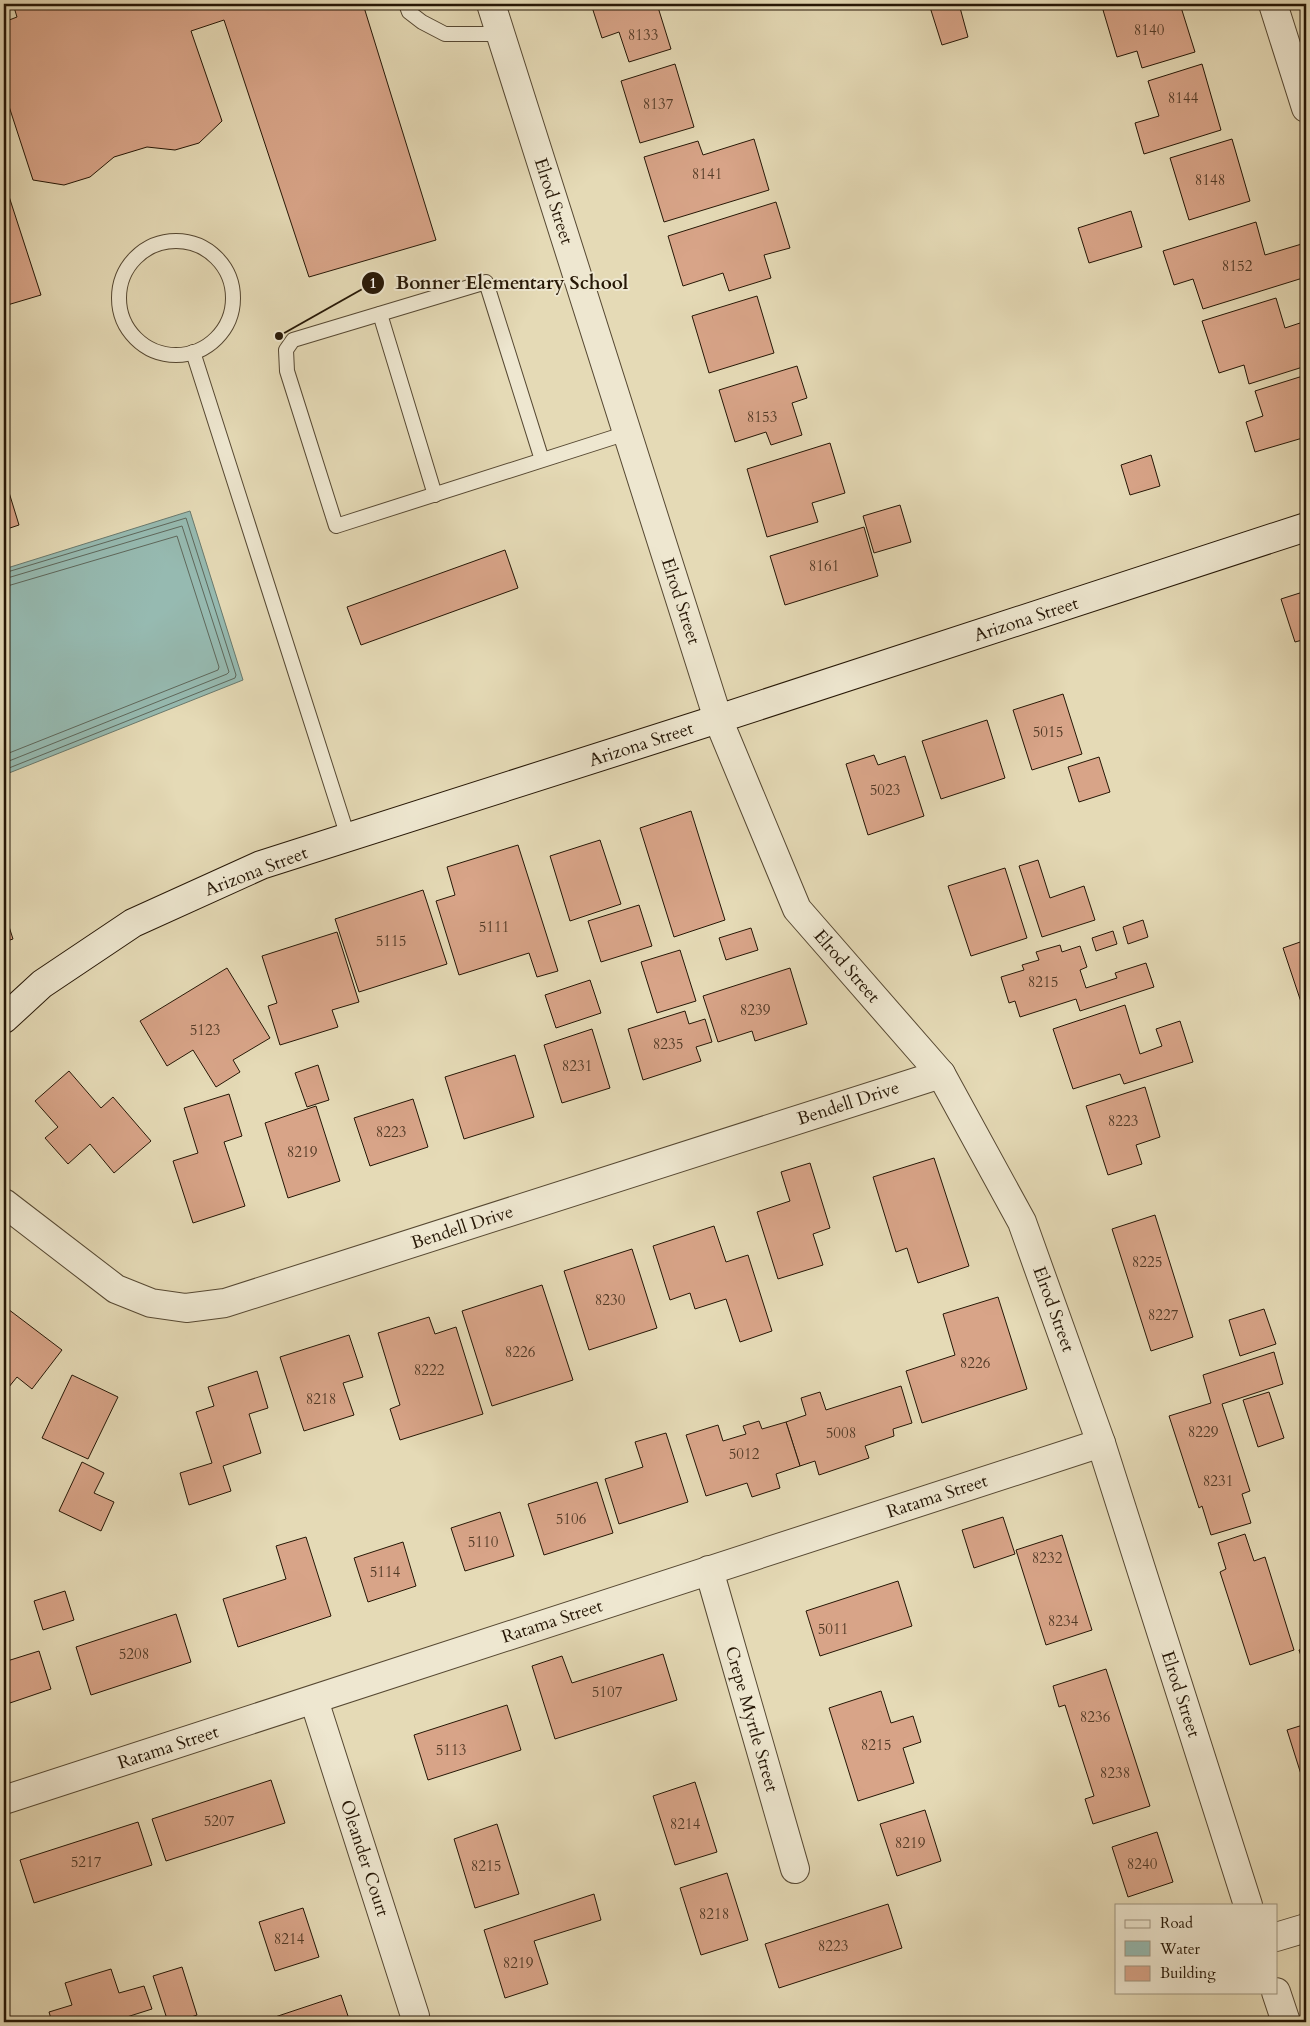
<svg xmlns="http://www.w3.org/2000/svg" width="1310" height="2026" viewBox="0 0 1310 2026" font-family="Cardo,serif">
	<rect width="100%" height="100%" fill="#e5dab6"/>
	<filter id="stains"><feTurbulence type="fractalNoise" baseFrequency=".004" numOctaves="4"/><feColorMatrix values="0 0 0 0 .2 0 0 0 0 .09 0 0 0 0 .02 0 0 0 .5 -.17"/></filter>
	<radialGradient id="worn" r=".72"><stop offset=".6" stop-color="#630" stop-opacity="0"/><stop offset="1" stop-color="#630" stop-opacity=".3"/></radialGradient>
	<polygon fill="#96bab1" stroke="#69796d" points="190,511 243,680 4,775 4,569"/>
	<g fill="none" stroke-linecap="round" stroke-linejoin="round">
		<g stroke="#5e685c" stroke-width="1">
			<polyline points="4,573 186,518 236,675 235,678 4,770"/>
			<polyline points="4,579 182,526 229,672 227,674 4,763"/>
			<polyline points="4,587 177,536 219,667 218,670 4,755"/>
		</g>
	</g>
	<g fill="#d8a488" stroke="#261706">
		<polygon points="13,4 363,4 436,240 309,277 224,20 191,31 222,121 199,143 175,150 147,147 114,157 90,177 64,185 33,180 4,91 4,22 17,17"/>
		<polygon points="591,4 657,4 671,49 629,62 619,32 602,38"/>
		<polygon points="929,4 959,4 968,37 942,45"/>
		<polygon points="1122,4 1180,4 1195,52 1142,68 1137,51 1117,57 1103,10"/>
		<polygon points="675,64 694,127 640,143 621,81"/>
		<polygon points="1202,64 1221,130 1144,154 1135,123 1159,116 1148,81"/>
		<polygon points="754,139 769,190 664,222 644,157 698,141 703,155"/>
		<polygon points="1232,139 1250,201 1189,220 1170,158"/>
		<polygon points="4,181 41,295 4,306"/>
		<polygon points="776,202 790,248 764,255 771,278 729,291 723,273 683,286 668,236"/>
		<polygon points="1131,211 1142,247 1089,263 1078,228"/>
		<polygon points="1256,222 1265,255 1305,243 1306,277 1203,309 1193,279 1174,285 1163,251"/>
		<polygon points="757,296 774,353 709,373 692,316"/>
		<polygon points="1276,298 1285,328 1306,321 1306,366 1249,384 1244,365 1219,373 1202,321"/>
		<polygon points="797,366 807,398 792,403 802,435 771,445 766,432 735,442 719,390"/>
		<polygon points="1306,375 1306,437 1255,452 1246,422 1263,416 1255,391"/>
		<polygon points="830,443 845,493 812,503 818,522 767,537 747,469"/>
		<polygon points="1151,455 1160,486 1130,495 1121,465"/>
		<polygon points="4,476 19,525 4,530"/>
		<polygon points="900,505 911,542 874,553 863,516"/>
		<polygon points="864,527 878,576 785,605 770,556"/>
		<polygon points="505,550 518,588 361,645 347,607"/>
		<polygon points="1306,591 1306,639 1295,642 1281,599"/>
		<polygon points="1063,694 1082,754 1032,770 1013,710"/>
		<polygon points="987,720 1005,778 941,799 922,741"/>
		<polygon points="874,755 878,765 905,756 924,816 868,835 846,764"/>
		<polygon points="1099,757 1110,792 1079,802 1068,767"/>
		<polygon points="691,811 725,920 674,937 640,828"/>
		<polygon points="600,840 621,904 570,921 550,856"/>
		<polygon points="518,845 558,971 537,977 529,953 459,975 436,901 455,895 447,867"/>
		<polygon points="1038,860 1050,898 1084,886 1095,920 1042,937 1019,866"/>
		<polygon points="1005,868 1027,938 971,956 948,886"/>
		<polygon points="423,890 447,964 359,992 335,919"/>
		<polygon points="639,905 652,946 601,962 588,921"/>
		<polygon points="4,911 13,939 4,942"/>
		<polygon points="1143,920 1148,937 1128,944 1123,927"/>
		<polygon points="751,928 758,950 726,960 719,938"/>
		<polygon points="1113,931 1117,944 1096,951 1092,938"/>
		<polygon points="337,932 359,1002 332,1010 338,1027 280,1045 268,1006 277,1003 262,956"/>
		<polygon points="1306,940 1306,1007 1303,1008 1283,948"/>
		<polygon points="1060,945 1062,952 1080,946 1087,967 1080,970 1086,988 1117,978 1115,973 1146,963 1154,987 1080,1011 1076,999 1020,1017 1015,1001 1009,1003 1001,977 1024,970 1022,965 1039,960 1036,952"/>
		<polygon points="680,950 696,1001 657,1013 641,962"/>
		<polygon points="227,968 270,1038 233,1060 240,1072 216,1087 193,1050 167,1066 140,1021"/>
		<polygon points="790,968 807,1024 755,1041 752,1031 718,1042 703,996"/>
		<polygon points="590,980 601,1013 556,1028 545,995"/>
		<polygon points="1125,1005 1140,1054 1162,1046 1156,1029 1180,1021 1193,1062 1124,1084 1120,1074 1073,1089 1053,1029"/>
		<polygon points="685,1011 689,1024 705,1019 712,1042 696,1047 701,1061 643,1080 628,1029"/>
		<polygon points="592,1029 610,1088 562,1103 544,1045"/>
		<polygon points="515,1055 534,1117 464,1139 445,1077"/>
		<polygon points="318,1065 329,1100 307,1107 295,1073"/>
		<polygon points="69,1071 101,1108 113,1097 151,1141 114,1173 90,1144 68,1164 45,1138 58,1127 35,1101"/>
		<polygon points="1145,1087 1160,1137 1136,1145 1142,1164 1108,1175 1086,1106"/>
		<polygon points="229,1094 242,1136 224,1142 245,1206 193,1223 173,1161 198,1153 184,1108"/>
		<polygon points="413,1099 428,1147 370,1166 354,1118"/>
		<polygon points="316,1106 340,1181 288,1198 265,1123"/>
		<polygon points="934,1158 969,1266 918,1283 907,1248 896,1252 873,1177"/>
		<polygon points="810,1163 830,1228 813,1234 823,1265 778,1279 757,1212 790,1201 781,1172"/>
		<polygon points="1155,1215 1193,1337 1151,1351 1112,1229"/>
		<polygon points="714,1226 726,1262 748,1255 772,1331 740,1342 726,1299 695,1309 690,1293 670,1300 653,1246"/>
		<polygon points="632,1249 657,1328 589,1350 564,1271"/>
		<polygon points="542,1285 573,1380 492,1406 462,1311"/>
		<polygon points="998,1297 1027,1389 922,1423 906,1371 955,1355 943,1314"/>
		<polygon points="4,1306 62,1350 32,1389 17,1377 4,1393"/>
		<polygon points="1264,1309 1276,1344 1240,1356 1229,1320"/>
		<polygon points="429,1317 435,1334 456,1327 483,1414 400,1440 390,1409 400,1405 378,1333"/>
		<polygon points="349,1335 363,1377 343,1383 354,1415 304,1431 280,1357"/>
		<polygon points="1274,1352 1283,1384 1222,1404 1250,1491 1242,1494 1251,1523 1211,1535 1202,1506 1199,1508 1169,1416 1211,1403 1203,1375"/>
		<polygon points="257,1371 268,1408 249,1414 261,1453 223,1466 231,1491 189,1505 180,1473 212,1463 196,1412 214,1406 208,1387"/>
		<polygon points="72,1375 118,1397 88,1459 42,1438"/>
		<polygon points="901,1386 912,1423 893,1429 894,1436 865,1446 869,1458 819,1475 815,1461 800,1466 786,1422 806,1415 801,1398 820,1392 826,1410"/>
		<polygon points="1269,1392 1284,1438 1258,1447 1243,1400"/>
		<polygon points="759,1421 762,1429 786,1422 800,1466 776,1474 780,1488 752,1497 747,1483 706,1496 686,1435 718,1425 723,1441 746,1434 743,1426"/>
		<polygon points="666,1433 688,1502 619,1524 605,1479 643,1467 635,1442"/>
		<polygon points="82,1462 104,1473 94,1493 114,1502 101,1531 59,1511"/>
		<polygon points="597,1482 613,1533 544,1555 528,1504"/>
		<polygon points="500,1512 514,1556 465,1571 451,1528"/>
		<polygon points="1003,1517 1015,1554 974,1568 962,1530"/>
		<polygon points="1245,1534 1254,1561 1265,1557 1294,1650 1250,1665 1220,1572 1226,1569 1218,1543"/>
		<polygon points="1062,1535 1092,1630 1046,1645 1016,1550"/>
		<polygon points="306,1537 331,1616 238,1647 223,1599 286,1579 276,1546"/>
		<polygon points="403,1542 416,1586 368,1602 354,1558"/>
		<polygon points="898,1581 912,1626 820,1656 806,1611"/>
		<polygon points="65,1591 74,1620 43,1630 34,1601"/>
		<polygon points="176,1614 191,1662 91,1695 76,1647"/>
		<polygon points="1306,1647 1306,1671 1299,1650"/>
		<polygon points="39,1651 51,1689 4,1705 4,1662"/>
		<polygon points="663,1654 677,1700 555,1739 532,1666 562,1656 572,1683"/>
		<polygon points="1106,1669 1150,1806 1093,1824 1085,1799 1094,1796 1065,1705 1059,1707 1053,1686"/>
		<polygon points="881,1691 891,1723 913,1716 921,1742 903,1748 914,1783 858,1801 829,1708"/>
		<polygon points="507,1705 521,1750 428,1780 414,1735"/>
		<polygon points="1306,1724 1306,1790 1287,1730"/>
		<polygon points="271,1780 285,1823 166,1861 152,1819"/>
		<polygon points="695,1782 717,1852 675,1865 653,1796"/>
		<polygon points="925,1810 941,1861 897,1876 880,1824"/>
		<polygon points="138,1822 152,1865 34,1903 20,1860"/>
		<polygon points="497,1824 519,1894 475,1908 454,1839"/>
		<polygon points="1157,1832 1173,1882 1128,1897 1112,1847"/>
		<polygon points="727,1873 748,1940 701,1955 680,1888"/>
		<polygon points="594,1894 601,1920 534,1941 548,1984 505,1998 484,1930"/>
		<polygon points="888,1904 902,1948 779,1988 765,1944"/>
		<polygon points="303,1908 319,1957 275,1971 259,1922"/>
		<polygon points="182,1967 197,2015 176,2022 168,2022 153,1976"/>
		<polygon points="111,1969 119,1993 144,1986 152,2009 111,2022 52,2022 49,2012 72,2005 65,1983"/>
		<polygon points="341,1995 350,2022 267,2022 266,2020"/>
	</g>
	<g fill="none" stroke-linecap="round" stroke-linejoin="round">
		<defs>
			<g id="lane">
				<polyline points="406,4 409,12 422,22 445,34 501,34"/>
				<circle cx="176" cy="298" r="57"/>
				<polyline points="380,314 435,495"/>
				<polyline points="193,352 348,837"/>
				<polyline points="542,460 486,282 293,340 286,350 287,371 336,526 627,433"/>
			</g>
			<g id="street">
				<polyline points="491,4 718,719 797,909 941,1074 1022,1222 1101,1443 1248,1905"/>
				<polyline points="1273,4 1306,108"/>
				<polyline points="4,1203 116,1289 151,1303 186,1308 225,1303 941,1074"/>
				<polyline points="709,1570 795,1869"/>
				<polyline points="314,1700 415,2016"/>
				<polyline points="4,1800 1101,1443"/>
				<polyline points="1276,1937 1306,1928"/>
				<polyline points="1276,1992 1286,2022"/>
			</g>
			<polyline id="secondary" points="4,1019 42,984 133,923 261,865 718,719 1306,527"/>
		</defs>
		<use href="#lane" stroke="#564832" stroke-width="16"/>
		<use href="#street" stroke="#564832" stroke-width="30"/>
		<use href="#secondary" stroke="#261706" stroke-width="30"/>
		<use href="#lane" stroke="#eee7d0" stroke-width="14"/>
		<use href="#street" stroke="#eee7d0" stroke-width="28"/>
		<use href="#secondary" stroke="#eee7d0" stroke-width="28"/>
	</g>
	<g text-anchor="middle" stroke-width="4" stroke-linejoin="round" paint-order="stroke">
		<g font-size="15" fill="#523a26">
			<text x="1149" y="35">8140</text>
			<text x="643" y="40">8133</text>
			<text x="1183" y="103">8144</text>
			<text x="658" y="109">8137</text>
			<text x="707" y="179">8141</text>
			<text x="1210" y="185">8148</text>
			<text x="1237" y="271">8152</text>
			<text x="762" y="422">8153</text>
			<text x="824" y="571">8161</text>
			<text x="1048" y="737">5015</text>
			<text x="885" y="795">5023</text>
			<text x="494" y="932">5111</text>
			<text x="391" y="946">5115</text>
			<text x="1043" y="987">8215</text>
			<text x="755" y="1015">8239</text>
			<text x="205" y="1035">5123</text>
			<text x="668" y="1049">8235</text>
			<text x="577" y="1071">8231</text>
			<text x="1123" y="1126">8223</text>
			<text x="391" y="1137">8223</text>
			<text x="302" y="1157">8219</text>
			<text x="1147" y="1267">8225</text>
			<text x="610" y="1305">8230</text>
			<text x="1163" y="1320">8227</text>
			<text x="520" y="1357">8226</text>
			<text x="975" y="1368">8226</text>
			<text x="429" y="1375">8222</text>
			<text x="321" y="1404">8218</text>
			<text x="1203" y="1437">8229</text>
			<text x="841" y="1438">5008</text>
			<text x="744" y="1459">5012</text>
			<text x="1218" y="1486">8231</text>
			<text x="571" y="1524">5106</text>
			<text x="483" y="1547">5110</text>
			<text x="1047" y="1563">8232</text>
			<text x="385" y="1577">5114</text>
			<text x="1063" y="1626">8234</text>
			<text x="833" y="1634">5011</text>
			<text x="134" y="1659">5208</text>
			<text x="607" y="1697">5107</text>
			<text x="1095" y="1722">8236</text>
			<text x="876" y="1750">8215</text>
			<text x="451" y="1755">5113</text>
			<text x="1115" y="1778">8238</text>
			<text x="219" y="1826">5207</text>
			<text x="685" y="1829">8214</text>
			<text x="910" y="1848">8219</text>
			<text x="86" y="1867">5217</text>
			<text x="1142" y="1869">8240</text>
			<text x="486" y="1871">8215</text>
			<text x="714" y="1919">8218</text>
			<text x="289" y="1944">8214</text>
			<text x="833" y="1951">8223</text>
			<text x="518" y="1968">8219</text>
		</g>
		<g font-size="18" fill="#261706" stroke="#eee7d0">
			<text transform="translate(554 201) rotate(72)" y="6">Elrod Street</text>
			<text transform="translate(681 601) rotate(72)" y="6">Elrod Street</text>
			<text transform="translate(1026 619) rotate(-18)" y="6">Arizona Street</text>
			<text transform="translate(641 744) rotate(-18)" y="6">Arizona Street</text>
			<text transform="translate(256 871) rotate(-21)" y="6">Arizona Street</text>
			<text transform="translate(847 966) rotate(49)" y="6">Elrod Street</text>
			<text transform="translate(848 1103) rotate(-18)" y="6">Bendell Drive</text>
			<text transform="translate(462 1227) rotate(-18)" y="6">Bendell Drive</text>
			<text transform="translate(1054 1309) rotate(70)" y="6">Elrod Street</text>
			<text transform="translate(937 1496) rotate(-18)" y="6">Ratama Street</text>
			<text transform="translate(552 1621) rotate(-18)" y="6">Ratama Street</text>
			<text transform="translate(1181 1694) rotate(72)" y="6">Elrod Street</text>
			<text transform="translate(752 1719) rotate(74)" y="6">Crepe Myrtle Street</text>
			<text transform="translate(168 1747) rotate(-18)" y="6">Ratama Street</text>
			<text transform="translate(365 1858) rotate(72)" y="6">Oleander Court</text>
		</g>
	</g>
	<path fill="none" stroke="#261706" stroke-width="2" d="M279 336L373 283"/>
	<g fill="#261706" stroke="#eee7d0" stroke-width="2">
		<circle cx="279" cy="336" r="5"/>
		<circle cx="373" cy="283" r="12"/>
	</g>
	<g font-size="15" text-anchor="middle" font-weight="bold" fill="#fff">
		<text x="373" y="288">1</text>
	</g>
	<g font-size="19" text-anchor="middle" font-weight="bold" fill="#261706" stroke="#eee7d0" stroke-width="4" stroke-linejoin="round" paint-order="stroke">
		<text x="512" y="289">Bonner Elementary School</text>
	</g>
	<rect width="1310" height="2026" fill="none" stroke="#e5dab6" stroke-width="20"/>
	<rect x="5" y="5" width="1300" height="2016" fill="none" stroke="#261706" stroke-width="2.5"/>
	<rect x="10" y="10" width="1290" height="2006" fill="none" stroke="#261706"/>
	<rect x="1115" y="1904" width="162" height="90" fill="#eee7d0" stroke="#9e947f"/>
	<rect x="1125" y="1920" width="25" height="8" fill="#eee7d0" stroke="#9e947f"/>
	<text x="1160" y="1928" font-size="15" fill="#261706">Road</text>
	<rect x="1125" y="1941" width="25" height="15" fill="#96bab1" stroke="#9e947f"/>
	<text x="1160" y="1954" font-size="15" fill="#261706">Water</text>
	<rect x="1125" y="1966" width="25" height="15" fill="#d8a488" stroke="#9e947f"/>
	<text x="1160" y="1978" font-size="15" fill="#261706">Building</text>
	<rect width="100%" height="100%" filter="url(#stains)"/>
	<rect width="100%" height="100%" fill="url(#worn)"/>
</svg>
